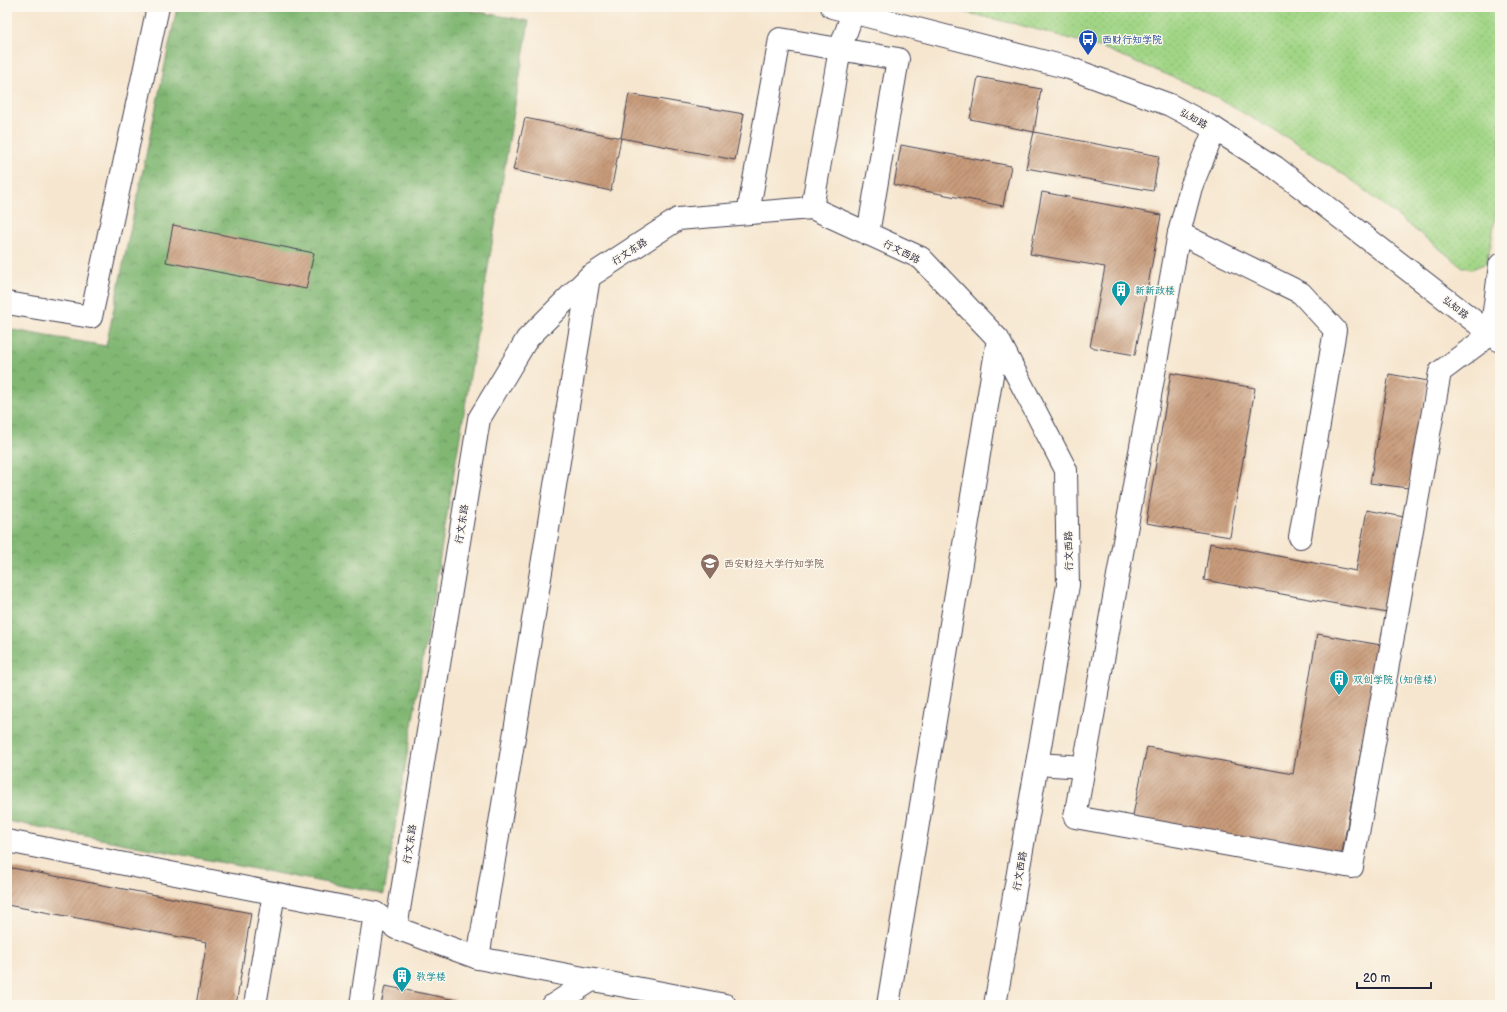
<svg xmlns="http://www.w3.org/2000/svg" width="1507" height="1012" viewBox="0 0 1507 1012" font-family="'Balsamiq Sans','LXGW WenKai TC',sans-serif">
	<defs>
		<pattern id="grass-dots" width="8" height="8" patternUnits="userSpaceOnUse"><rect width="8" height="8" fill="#a2d686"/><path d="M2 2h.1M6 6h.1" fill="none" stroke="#8bb775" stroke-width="1.8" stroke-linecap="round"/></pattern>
		<pattern id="forest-crowns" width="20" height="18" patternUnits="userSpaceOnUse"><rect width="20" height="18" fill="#81b773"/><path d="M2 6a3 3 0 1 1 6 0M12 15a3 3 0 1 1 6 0" fill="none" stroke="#699460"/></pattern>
		<pattern id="building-hatch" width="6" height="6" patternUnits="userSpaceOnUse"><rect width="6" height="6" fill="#c89b7a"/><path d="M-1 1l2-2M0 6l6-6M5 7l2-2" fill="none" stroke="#a27e65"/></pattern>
	</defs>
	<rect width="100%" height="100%" fill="#fbf7ec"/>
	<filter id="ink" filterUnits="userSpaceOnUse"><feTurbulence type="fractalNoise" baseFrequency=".025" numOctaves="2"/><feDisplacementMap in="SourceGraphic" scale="8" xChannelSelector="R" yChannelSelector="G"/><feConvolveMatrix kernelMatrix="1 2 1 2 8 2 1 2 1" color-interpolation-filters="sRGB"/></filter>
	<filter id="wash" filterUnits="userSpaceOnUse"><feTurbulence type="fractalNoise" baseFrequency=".012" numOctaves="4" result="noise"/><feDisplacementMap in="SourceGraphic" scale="16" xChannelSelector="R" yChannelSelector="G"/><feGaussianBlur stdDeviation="0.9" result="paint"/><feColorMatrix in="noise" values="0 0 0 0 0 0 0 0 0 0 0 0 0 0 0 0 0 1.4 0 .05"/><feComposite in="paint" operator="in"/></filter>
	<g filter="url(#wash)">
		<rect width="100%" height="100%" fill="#f6e6cf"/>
		<polygon fill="url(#grass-dots)" stroke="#627c60" points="942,7 1500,7 1500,185 1491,244 1486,263 1472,269 1463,267 1346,176 1291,140 1199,88 1103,48 1020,25"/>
		<polygon fill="url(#forest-crowns)" stroke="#526c57" points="177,7 452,7 529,21 384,894 7,821 7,329 106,346"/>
		<g id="blocks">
			<g fill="url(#building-hatch)">
				<polygon points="978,77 1041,89 1034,132 970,119"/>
				<polygon points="629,94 744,114 735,160 621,138 611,191 513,170 525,118 621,138"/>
				<polygon points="1034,132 1159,156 1153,191 1026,168"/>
				<polygon points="901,145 1011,166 1003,206 894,185"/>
				<polygon points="1042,192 1161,215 1135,355 1090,347 1105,267 1030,254"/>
				<polygon points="173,225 314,253 306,289 166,262"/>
				<polygon points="1171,373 1255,388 1230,537 1146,523"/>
				<polygon points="1389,374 1428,381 1408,488 1370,483"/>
				<polygon points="1367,510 1404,517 1387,613 1204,580 1210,543 1356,571"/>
				<polygon points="1317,634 1381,645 1341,858 1132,820 1147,747 1293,774"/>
				<polygon points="7,867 251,913 236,1005 196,1005 207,942 7,905"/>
				<polygon points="385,986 456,1000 455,1005 381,1005"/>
			</g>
		</g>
	</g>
	<g filter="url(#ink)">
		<use href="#blocks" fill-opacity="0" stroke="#423f51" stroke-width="1"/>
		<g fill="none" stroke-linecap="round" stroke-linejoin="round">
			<defs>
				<g id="street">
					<polyline points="1215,129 1191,187 1179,233 1075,817 1352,867 1440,372 1491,334 1500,265"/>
					<polyline points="812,208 840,49"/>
					<polyline points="748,213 780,39 898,59 868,234"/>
					<polyline points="1179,233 1301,293 1335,330 1300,537"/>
					<polyline points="7,303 91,317 158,7"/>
					<polyline points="1037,764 1084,767"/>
					<polyline points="7,841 375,913"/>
					<polyline points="396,928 478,958 725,1005"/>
					<polyline points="478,958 589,277"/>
					<polyline points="255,1005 274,893"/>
					<polyline points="361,1005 375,913 396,928 479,419 527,339 589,277 678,219 812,208 921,258 998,339 1066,470 1068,585 995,1005"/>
					<polyline points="553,1005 592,980"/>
					<polyline points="888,1005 998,339"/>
				</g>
				<g id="secondary">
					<polyline points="832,7 1069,68 1170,105 1215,129 1275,167 1500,341"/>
					<polyline points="840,49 855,7"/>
				</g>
			</defs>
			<use href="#street" stroke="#423f51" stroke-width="24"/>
			<use href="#secondary" stroke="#423f51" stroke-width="24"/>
			<use href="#street" stroke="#fff" stroke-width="22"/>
			<use href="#secondary" stroke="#fff" stroke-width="22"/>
		</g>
	</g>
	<defs>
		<symbol id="bus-pin" viewBox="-11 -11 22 30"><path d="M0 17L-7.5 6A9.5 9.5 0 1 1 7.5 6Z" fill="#1a4fb4" stroke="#fbf7ec"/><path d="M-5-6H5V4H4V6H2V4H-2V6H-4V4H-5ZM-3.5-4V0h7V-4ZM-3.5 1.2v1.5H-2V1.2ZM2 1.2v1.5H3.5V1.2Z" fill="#fff"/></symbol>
		<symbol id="building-pin" viewBox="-11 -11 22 30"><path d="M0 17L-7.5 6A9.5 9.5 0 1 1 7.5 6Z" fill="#0f9aa8" stroke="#fbf7ec"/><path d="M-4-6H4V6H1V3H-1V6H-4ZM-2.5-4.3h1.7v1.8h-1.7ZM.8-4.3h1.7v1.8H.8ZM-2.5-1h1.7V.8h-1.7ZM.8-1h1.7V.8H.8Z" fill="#fff"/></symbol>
		<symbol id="university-pin" viewBox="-11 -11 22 30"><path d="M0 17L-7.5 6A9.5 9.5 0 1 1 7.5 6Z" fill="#8d6e63" stroke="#fbf7ec"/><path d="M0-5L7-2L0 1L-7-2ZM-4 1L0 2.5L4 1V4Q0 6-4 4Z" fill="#fff"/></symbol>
	</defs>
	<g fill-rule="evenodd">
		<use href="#bus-pin" x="1077" y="28" width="22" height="30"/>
		<use href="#building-pin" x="1110" y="279" width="22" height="30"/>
		<use href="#university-pin" x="699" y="552" width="22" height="30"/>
		<use href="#building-pin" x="1328" y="668" width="22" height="30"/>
		<use href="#building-pin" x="391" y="965" width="22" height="30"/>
	</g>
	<g text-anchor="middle" stroke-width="3" stroke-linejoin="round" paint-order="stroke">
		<g font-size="10" fill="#164399" stroke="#fbf7ec" text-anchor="start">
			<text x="1102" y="43">西财行知学院</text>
		</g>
		<g font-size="10" fill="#22223b" stroke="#fbf7ec">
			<text transform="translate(1194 118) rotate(29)" y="4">弘知路</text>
			<text transform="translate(629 251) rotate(-33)" y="4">行文东路</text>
			<text transform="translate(902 251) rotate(27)" y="4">行文西路</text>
			<text transform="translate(1456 307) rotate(38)" y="4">弘知路</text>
			<text transform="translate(461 524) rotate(-81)" y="4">行文东路</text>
			<text transform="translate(1068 551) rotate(-91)" y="4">行文西路</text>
			<text transform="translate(409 844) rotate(-81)" y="4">行文东路</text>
			<text transform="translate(1019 871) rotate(-80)" y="4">行文西路</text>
		</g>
		<g font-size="10" fill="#0d838f" stroke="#fbf7ec" text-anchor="start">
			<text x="1135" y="294">新新政楼</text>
			<text x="1353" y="683">双创学院（知信楼）</text>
			<text x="416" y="980">教学楼</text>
		</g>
		<g font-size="10" fill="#785e54" stroke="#fbf7ec" text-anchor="start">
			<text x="724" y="567">西安财经大学行知学院</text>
		</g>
	</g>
	<rect width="1507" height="1012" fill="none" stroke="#fbf7ec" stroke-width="24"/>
	<path d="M1357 982v6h74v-6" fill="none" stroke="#22223b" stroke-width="2"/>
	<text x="1363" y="982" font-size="12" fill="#22223b" stroke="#fbf7ec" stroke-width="3" paint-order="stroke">20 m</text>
</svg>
